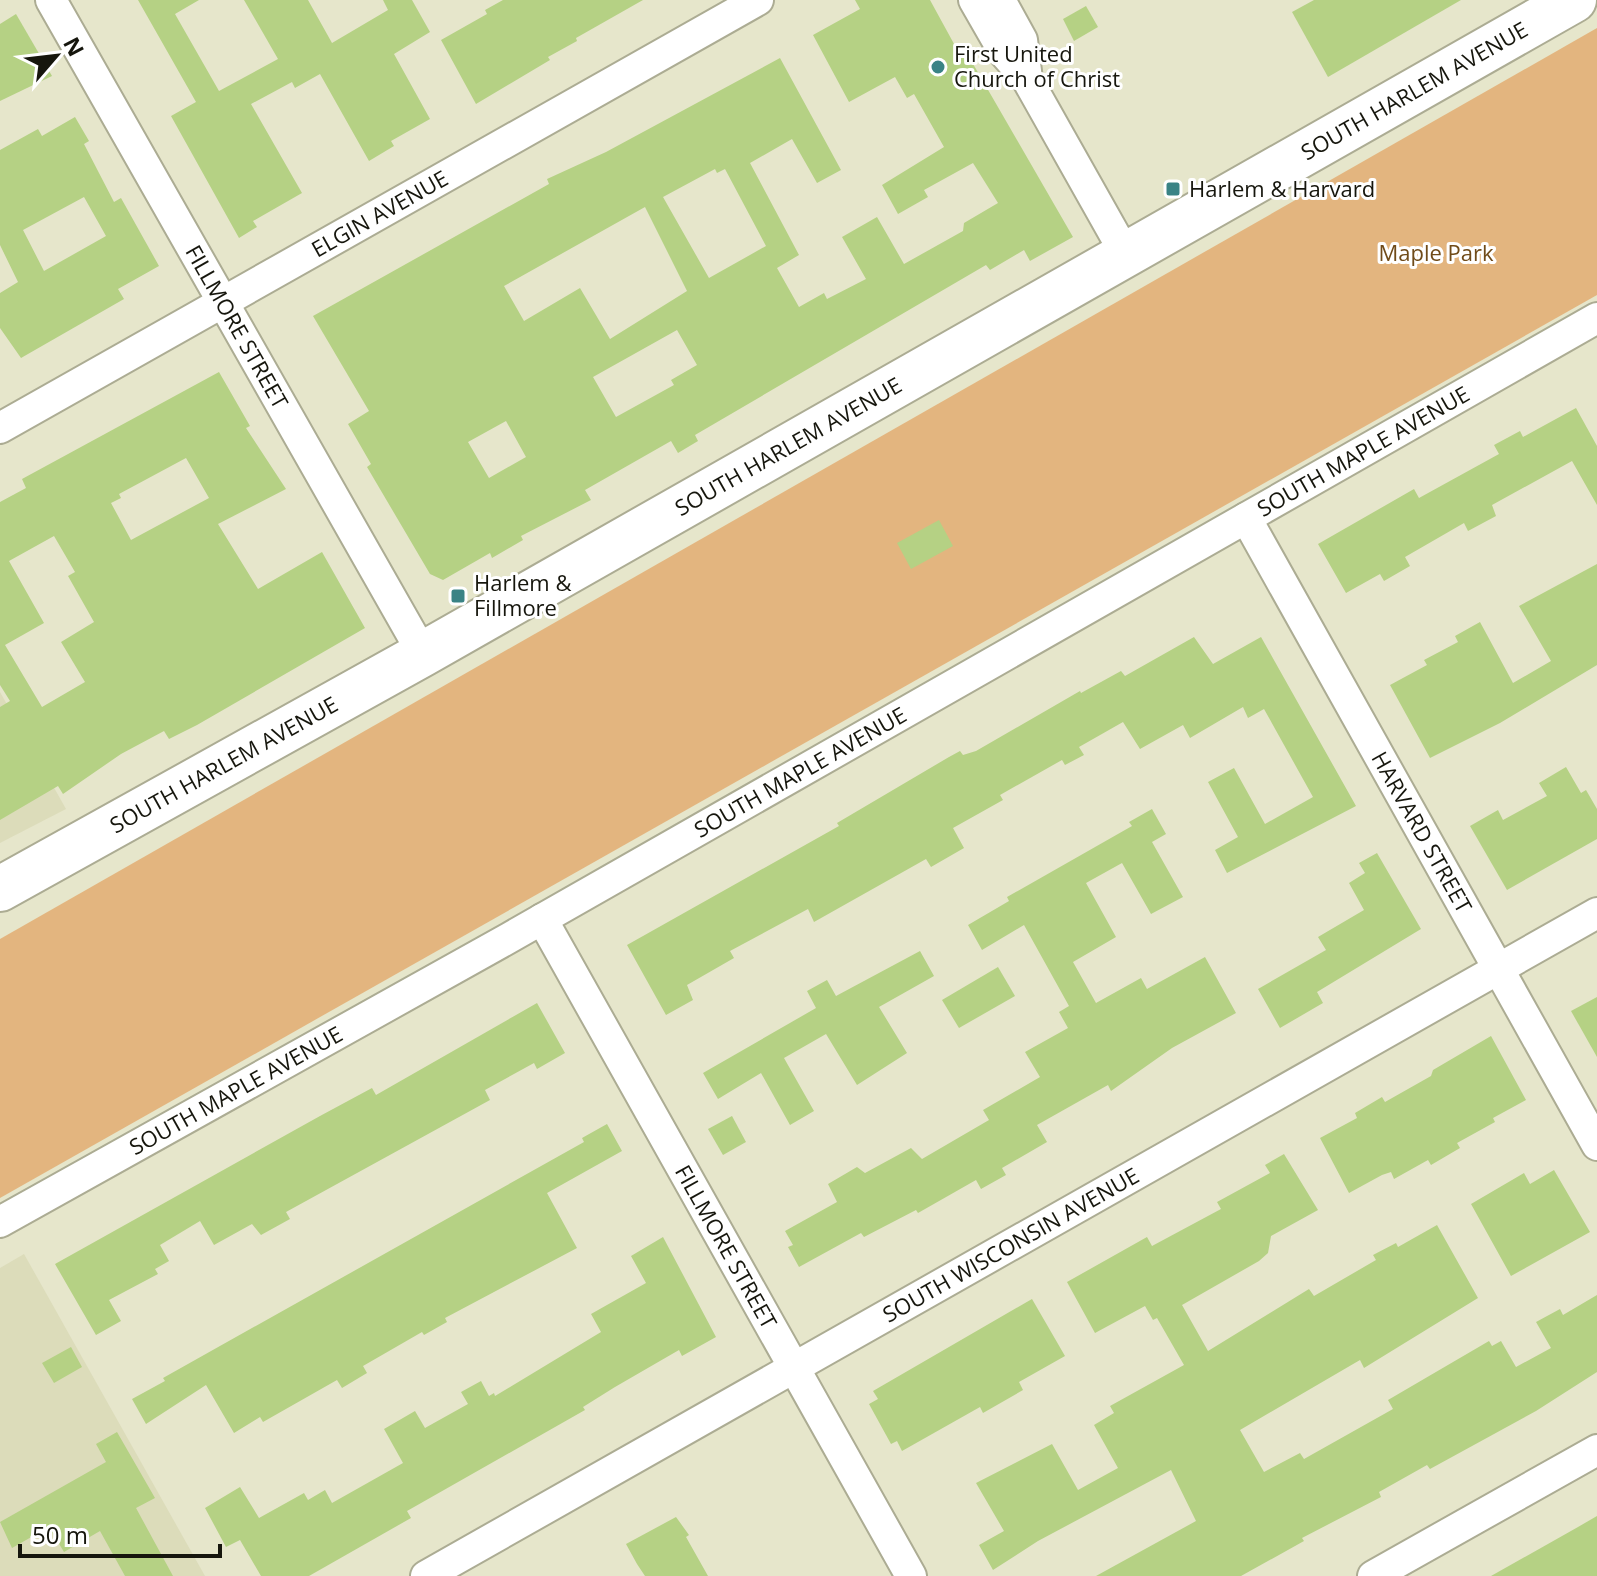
<svg xmlns="http://www.w3.org/2000/svg" width="1597" height="1576" viewBox="0 0 1597 1576" font-family="'Open Sans',sans-serif">
	<rect width="100%" height="100%" fill="#e6e6cb"/>
	<g fill="#dcdcba">
		<polygon points="0,692 66,809 0,843"/>
		<polygon points="24,1254 205,1576 0,1576 0,1268"/>
	</g>
	<polygon fill="#e3b57f" points="1597,28 1597,295 0,1198 0,939"/>
	<g fill="#b5d184" fill-rule="evenodd">
		<polygon points="138,0 199,0 175,14 219,91 278,59 244,0 308,0 332,43 388,10 383,0 412,0 430,32 394,54 430,119 391,141 394,146 369,161 320,74 295,88 292,82 251,104 302,193 253,221 257,227 239,238 171,116 196,102"/>
		<polygon points="503,0 643,0 576,38 577,41 548,57 550,60 476,104 441,40 487,14 485,10"/>
		<path d="M855,0H930L959,53L965,50L1073,237L1030,261L1024,250L990,270L986,265L695,435L698,441L678,453L671,441L585,490L591,500L521,536L523,540L492,558L490,553L443,580L430,574L367,467L371,464L348,424L369,411L313,316L549,184L547,179L606,152L780,58L841,170L817,183L792,139L750,163L799,255L777,268L799,307L824,293L827,299L866,279L842,237L877,217L904,264L963,231L964,223L998,203L973,163L924,190L928,197L898,214L882,185L944,147L914,94L907,98L895,77L849,102L813,35L860,9ZM715,169L717,173L725,169L766,246L709,278L663,197ZM645,207L687,291L610,339L580,288L524,321L504,286ZM677,330L697,365L671,380L674,385L616,417L593,377ZM506,421L526,457L489,478L468,442Z"/>
		<polygon points="1314,0 1461,0 1328,77 1292,12"/>
		<polygon points="1086,6 1098,27 1074,41 1063,19"/>
		<polygon points="16,14 52,76 0,101 0,24"/>
		<path d="M75,117L89,141L84,144L114,202L121,198L159,266L118,289L124,299L21,358L0,328V293L18,282L0,245V150L38,129L42,136ZM84,197L106,236L44,271L23,230Z"/>
		<path d="M219,372L250,426L246,428L286,489L218,524L258,589L322,552L365,628L197,725L169,739L164,731L121,754L63,794L58,786L0,820V707L10,701L0,685V502L26,488L22,479ZM186,458L209,498L131,540L111,503L121,498L119,494ZM54,536L75,572L68,576L94,622L61,642L85,682L42,707L5,645L44,623L9,561Z"/>
		<polygon points="1576,408 1597,446 1597,505 1572,461 1492,505 1496,516 1468,531 1464,523 1405,557 1410,566 1384,581 1380,574 1346,593 1318,544 1414,489 1419,498 1499,454 1494,445 1520,431 1523,437"/>
		<polygon points="939,520 953,546 911,569 897,543"/>
		<polygon points="1597,564 1597,665 1500,723 1430,758 1390,685 1427,665 1424,660 1458,642 1455,636 1480,622 1513,683 1551,661 1519,606"/>
		<polygon points="1194,637 1213,664 1261,637 1356,806 1227,873 1215,850 1238,837 1208,782 1234,768 1265,824 1313,797 1264,709 1248,718 1243,707 1190,738 1183,725 1140,749 1123,722 1079,747 1084,755 1065,765 1062,760 1000,795 1003,800 953,828 964,848 931,867 926,859 814,922 808,909 730,951 734,958 687,985 693,1000 666,1015 627,945 839,826 837,823 949,757 960,751 963,755 976,751 1080,691 1081,693 1121,671 1125,676"/>
		<polygon points="1566,767 1581,793 1586,790 1597,809 1597,839 1507,890 1470,826 1498,810 1503,820 1547,796 1539,783"/>
		<polygon points="1152,809 1166,834 1152,842 1183,897 1151,914 1122,863 1086,883 1116,937 1073,962 1096,1003 1141,978 1147,989 1205,957 1236,1013 1172,1048 1111,1091 1108,1085 1037,1125 1047,1142 1002,1168 1006,1175 981,1189 976,1180 918,1213 916,1210 864,1237 861,1233 799,1267 788,1247 793,1245 785,1231 837,1202 828,1184 857,1167 865,1173 911,1148 922,1159 989,1120 983,1110 1040,1077 1025,1052 1068,1028 1059,1012 1069,1006 1024,925 982,950 968,925 1009,901 1007,897 1132,826 1129,822"/>
		<polygon points="1377,853 1421,929 1317,992 1323,1003 1280,1028 1258,989 1326,950 1318,937 1364,910 1349,883 1365,873 1359,863"/>
		<polygon points="920,951 934,976 879,1007 907,1053 857,1085 826,1034 784,1058 814,1111 790,1125 761,1073 718,1099 703,1073 816,1008 807,991 827,980 836,996"/>
		<polygon points="998,967 1015,996 959,1028 942,1000"/>
		<polygon points="1597,997 1597,1057 1571,1011"/>
		<polygon points="537,1003 565,1053 537,1069 534,1063 485,1090 490,1100 286,1212 290,1219 261,1235 252,1224 214,1245 200,1221 160,1245 169,1261 155,1269 158,1274 109,1300 121,1321 96,1335 55,1264 320,1116 372,1088 376,1095"/>
		<polygon points="1491,1036 1526,1100 1493,1118 1495,1122 1457,1143 1460,1148 1431,1165 1428,1160 1394,1179 1391,1172 1382,1175 1349,1193 1320,1138 1357,1118 1355,1113 1382,1097 1385,1102 1431,1076 1433,1070"/>
		<polygon points="732,1116 746,1142 723,1155 708,1129"/>
		<polygon points="607,1124 622,1151 547,1193 577,1248 445,1318 447,1322 424,1335 422,1332 363,1366 367,1373 342,1388 337,1380 263,1422 260,1417 234,1433 206,1385 146,1424 132,1399 165,1381 163,1378 584,1142 582,1138"/>
		<polygon points="1284,1154 1318,1210 1271,1236 1268,1253 1259,1261 1182,1305 1208,1351 1309,1289 1314,1296 1376,1260 1373,1255 1396,1243 1398,1247 1437,1225 1478,1298 1364,1368 1360,1360 1240,1430 1264,1472 1300,1453 1304,1459 1393,1409 1388,1400 1489,1341 1492,1346 1501,1341 1516,1367 1551,1348 1536,1322 1560,1309 1563,1315 1597,1295 1597,1372 1536,1411 1430,1469 1427,1465 1379,1492 1381,1497 1302,1538 1304,1541 1241,1576 1096,1576 1196,1521 1171,1470 1038,1541 993,1570 979,1545 1004,1531 976,1483 1052,1444 1078,1490 1118,1468 1094,1425 1114,1413 1110,1406 1184,1365 1157,1318 1153,1320 1145,1306 1095,1333 1067,1282 1147,1237 1152,1246 1221,1209 1217,1202 1270,1173 1265,1165"/>
		<polygon points="1554,1170 1590,1232 1511,1276 1471,1204 1524,1173 1530,1184"/>
		<polygon points="663,1237 716,1337 682,1356 679,1350 615,1387 583,1407 585,1410 407,1511 411,1518 309,1576 261,1576 240,1540 226,1547 205,1508 240,1487 259,1518 304,1493 308,1500 325,1490 332,1503 403,1463 384,1429 415,1411 425,1428 468,1404 461,1392 481,1381 489,1396 494,1393 495,1396 601,1332 591,1314 646,1283 631,1256"/>
		<polygon points="1032,1299 1065,1356 1019,1382 1023,1390 983,1413 980,1407 902,1451 897,1441 891,1444 869,1404 878,1399 873,1391"/>
		<polygon points="71,1347 82,1367 54,1383 42,1363"/>
		<polygon points="117,1432 155,1498 136,1508 173,1576 125,1576 100,1531 64,1552 49,1527 12,1548 0,1522 106,1462 96,1444"/>
		<polygon points="1597,1516 1597,1576 1491,1576 1578,1527"/>
		<polygon points="676,1517 689,1535 686,1537 708,1576 645,1576 637,1564 626,1544"/>
	</g>
	<g fill="none" stroke-linecap="round" stroke-linejoin="round">
		<defs>
			<g id="street">
				<path id="s1" d="M51,0L423,654"/>
				<polyline points="974,0 1005,54 1027,79 1125,253"/>
				<polyline points="1000,0 1022,40 1027,79"/>
				<path id="s2" d="M0,428L758,0"/>
				<path id="s3" d="M1246,518L1597,1145"/>
				<path id="s4" d="M542,919L911,1576"/>
				<path id="s5" d="M0,1222L509,938L1597,318"/>
				<path id="s6" d="M426,1576L1597,913"/>
				<polyline points="1373,1576 1597,1450"/>
			</g>
			<g id="primary">
				<path id="s7" d="M0,889L423,654L1574,0"/>
			</g>
		</defs>
		<use href="#street" stroke="#acac93" stroke-width="34"/>
		<use href="#primary" stroke="#acac93" stroke-width="48"/>
		<use href="#street" stroke="#fff" stroke-width="30"/>
		<use href="#primary" stroke="#fff" stroke-width="44"/>
	</g>
	<g fill="#3a8385" stroke="#fff" stroke-width="3">
		<circle cx="938" cy="67" r="8"/>
		<rect x="1165" y="181" width="16" height="16" rx="4"/>
		<rect x="450" y="588" width="16" height="16" rx="4"/>
	</g>
	<g text-anchor="middle" stroke-width="6" stroke-linejoin="round" paint-order="stroke">
		<g font-size="22" fill="#16160d" stroke="#fff" text-anchor="start">
			<text x="954" y="62">First United<tspan x="954" dy="25">Church of Christ</tspan></text>
			<text x="1189" y="197">Harlem &amp; Harvard</text>
			<text x="474" y="591">Harlem &amp;<tspan x="474" dy="25">Fillmore</tspan></text>
		</g>
		<g font-size="22" fill="#16160d" stroke="#fff">
			<text dy="8" stroke="none"><textPath href="#s7" startOffset="1624">SOUTH HARLEM AVENUE</textPath></text>
			<text dy="8" stroke="none"><textPath href="#s2" startOffset="436">ELGIN AVENUE</textPath></text>
			<text dy="8" stroke="none"><textPath href="#s1" startOffset="376">FILLMORE STREET</textPath></text>
			<text dy="8" stroke="none"><textPath href="#s7" startOffset="904">SOUTH HARLEM AVENUE</textPath></text>
			<text dy="8" stroke="none"><textPath href="#s5" startOffset="1566">SOUTH MAPLE AVENUE</textPath></text>
			<text dy="8" stroke="none"><textPath href="#s7" startOffset="256">SOUTH HARLEM AVENUE</textPath></text>
			<text dy="8" stroke="none"><textPath href="#s5" startOffset="918">SOUTH MAPLE AVENUE</textPath></text>
			<text dy="8" stroke="none"><textPath href="#s3" startOffset="360">HARVARD STREET</textPath></text>
			<text dy="8" stroke="none"><textPath href="#s5" startOffset="270">SOUTH MAPLE AVENUE</textPath></text>
			<text dy="8" stroke="none"><textPath href="#s6" startOffset="672">SOUTH WISCONSIN AVENUE</textPath></text>
			<text dy="8" stroke="none"><textPath href="#s4" startOffset="376">FILLMORE STREET</textPath></text>
		</g>
		<g font-size="22" fill="#704b19" stroke="#fff">
			<text x="1436" y="261">Maple Park</text>
		</g>
	</g>
	<g transform="translate(56 56) rotate(62)" stroke="#ffffff" stroke-width="6" paint-order="stroke">
	<path d="M0-6L14 30L0 20L-14 30Z" fill="#16160d"/>
	<text y="-12" font-size="22" font-weight="bold" text-anchor="middle" fill="#16160d">N</text>
	</g>
	<path d="M20 1544v12h200v-12" fill="none" stroke="#16160d" stroke-width="4"/>
	<text x="32" y="1544" font-size="24" fill="#16160d" stroke="#ffffff" stroke-width="6" paint-order="stroke">50 m</text>
</svg>
